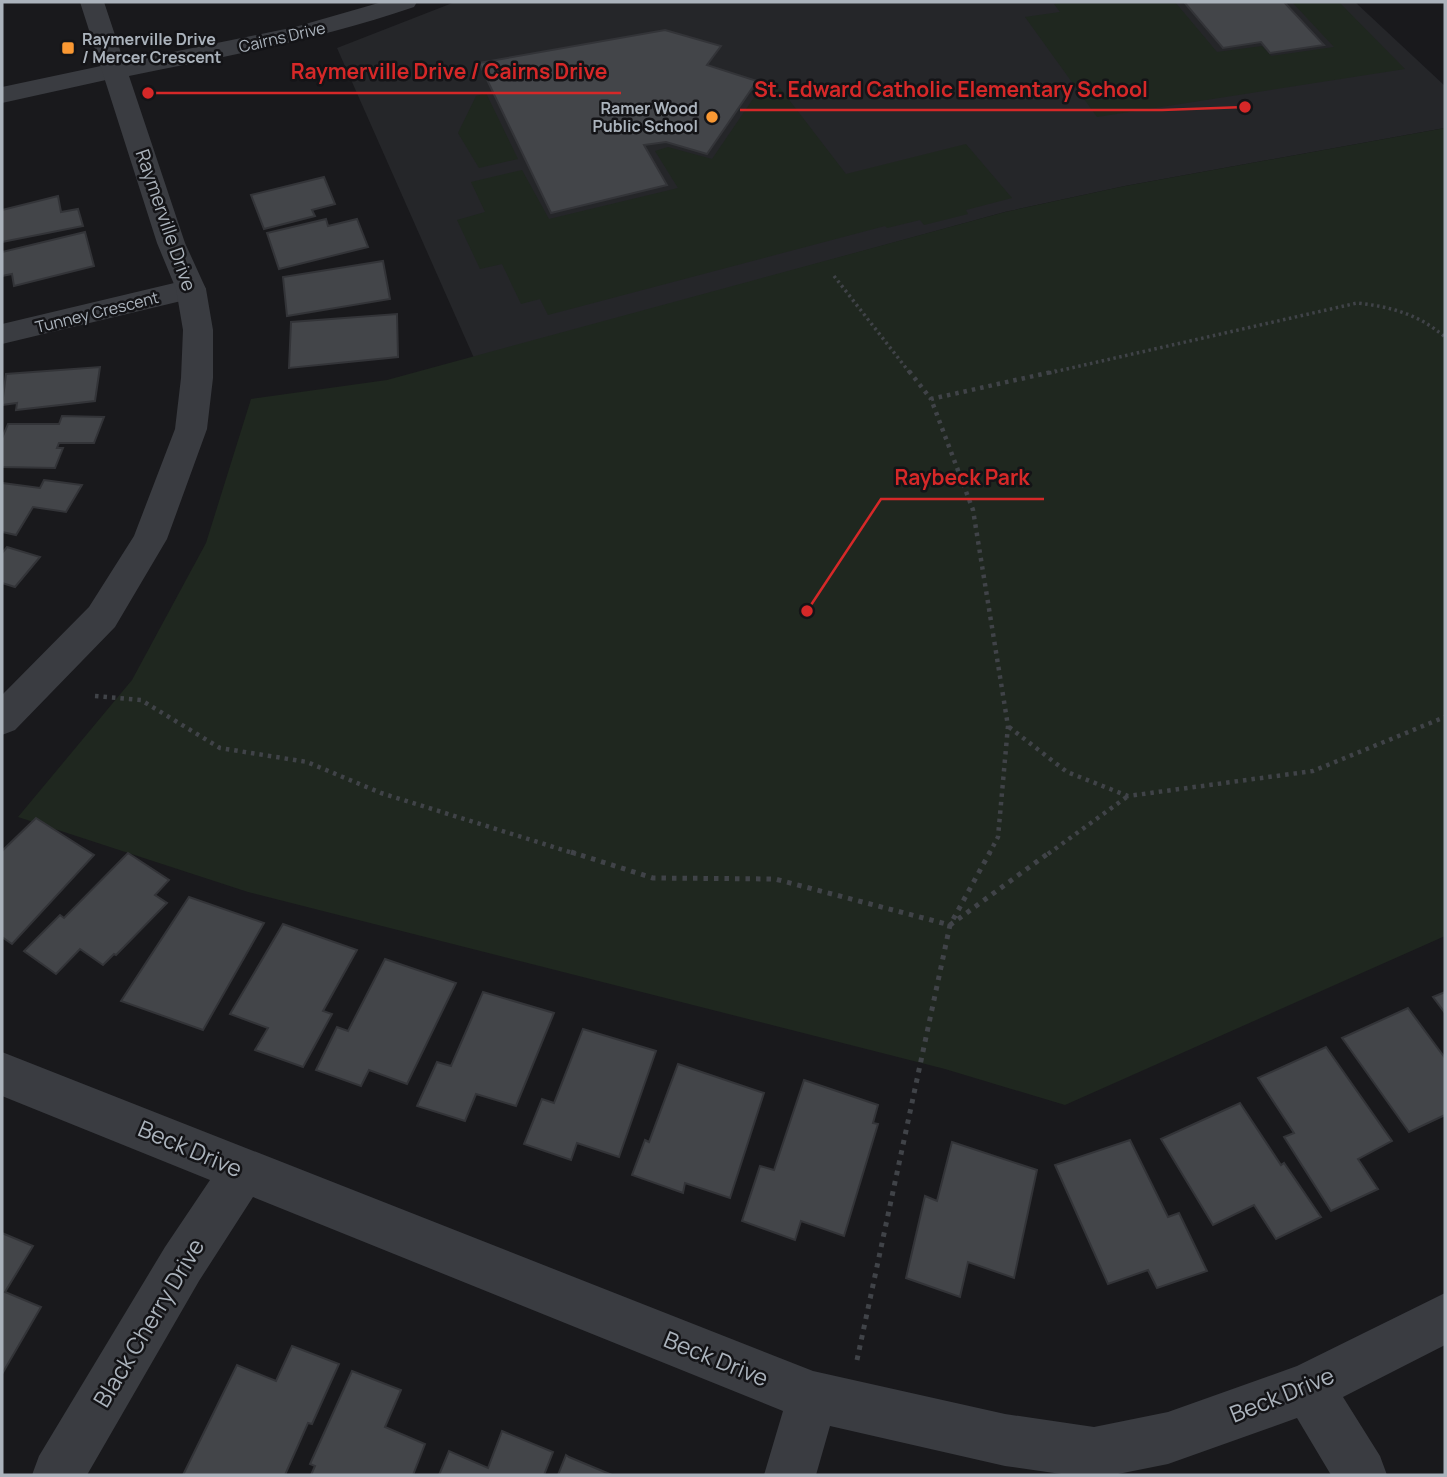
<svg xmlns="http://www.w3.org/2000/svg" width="1447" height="1477" viewBox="0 0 1447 1477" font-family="Manrope,sans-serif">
	<rect width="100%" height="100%" fill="#19191c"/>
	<polygon fill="#252629" points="455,2 1355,2 1445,86 1445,128 1125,186 1005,212 474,358 337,48"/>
	<g fill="#1f271f">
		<polygon points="1069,2 1175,2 1217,52 1262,46 1271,56 1334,47 1292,2 1339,2 1405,69 1097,117 1025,17 1060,12 1054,4"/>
		<polygon points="780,88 846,174 966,144 1012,198 966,210 968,214 924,225 920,220 887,228 885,226 548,315 540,299 521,304 502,264 480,269 457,220 485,212 471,182 522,170 549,219 678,188 655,151 668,147 712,159 755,96"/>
		<polygon points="486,93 518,159 479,168 458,133 476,96"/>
		<polygon points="1445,128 1445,936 1065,1105 945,1069 248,892 18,817 132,680 206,543 251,399 387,380 1005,212 1125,186"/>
	</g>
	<g fill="#434549" stroke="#333438" stroke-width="2">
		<polygon points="1184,2 1284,2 1324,45 1270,53 1261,42 1223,48"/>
		<polygon points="665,30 721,46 707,65 757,81 707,154 666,142 644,145 667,185 551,213 479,63"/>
		<polygon points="324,177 335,204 312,210 315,216 264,229 251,195"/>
		<polygon points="58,196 61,212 78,209 83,226 2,242 2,210"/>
		<polygon points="326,219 328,226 357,219 368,247 279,269 267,233"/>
		<polygon points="85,232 94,266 14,286 12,274 2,276 2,252"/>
		<polygon points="383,261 390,299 287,316 283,277"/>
		<polygon points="397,314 398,357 289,368 291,322"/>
		<polygon points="100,367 95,401 16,410 17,403 2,405 6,374"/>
		<polygon points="62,416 104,417 94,443 59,443 57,448 63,448 55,468 2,467 2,438 8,424 59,424"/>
		<polygon points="44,480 82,485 66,512 33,507 16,535 2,532 2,483 40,488"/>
		<polygon points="7,547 40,557 15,587 2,583 2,553"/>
		<polygon points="36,818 94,855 12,944 2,937 2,851"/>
		<polygon points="128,853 169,880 155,895 167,903 116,955 114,954 103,965 80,949 56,974 24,951 60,915 64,918"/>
		<polygon points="189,897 264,923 203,1030 121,1001"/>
		<polygon points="283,924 357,950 323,1011 332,1014 303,1067 255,1050 268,1028 230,1014"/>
		<polygon points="385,959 456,983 407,1084 369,1070 361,1086 316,1070 337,1027 348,1031"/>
		<polygon points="483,992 554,1013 516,1106 476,1094 465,1121 417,1106 437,1062 451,1066"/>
		<polygon points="1445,992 1445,1013 1433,997"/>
		<polygon points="1408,1008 1445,1058 1445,1115 1409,1132 1342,1038"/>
		<polygon points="583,1029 656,1051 619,1157 577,1143 571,1160 524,1144 542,1099 554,1103"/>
		<polygon points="1326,1047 1392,1141 1358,1159 1378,1189 1331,1211 1284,1137 1294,1133 1258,1078"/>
		<polygon points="678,1064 764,1093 730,1198 685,1183 683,1193 632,1175 645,1140 649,1142"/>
		<polygon points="804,1080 878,1105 873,1123 878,1124 844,1236 801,1221 795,1240 742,1221 760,1166 774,1170"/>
		<polygon points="1240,1103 1281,1165 1284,1163 1321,1217 1276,1239 1254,1205 1213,1225 1161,1139"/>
		<polygon points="1130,1140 1168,1217 1179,1213 1207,1271 1157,1288 1148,1270 1108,1284 1055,1165"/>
		<polygon points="952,1142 1037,1170 1014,1278 968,1262 960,1297 906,1278 925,1196 937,1201"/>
		<polygon points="2,1233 33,1246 5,1292 41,1307 2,1374"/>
		<polygon points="292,1346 339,1364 312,1424 308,1423 285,1475 183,1475 237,1365 276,1381"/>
		<polygon points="352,1371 401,1390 385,1427 425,1444 413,1475 311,1475 315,1466 310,1464"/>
		<polygon points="502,1431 553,1452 544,1475 439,1475 449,1451 488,1468"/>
		<polygon points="566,1455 569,1457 612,1475 558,1475"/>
	</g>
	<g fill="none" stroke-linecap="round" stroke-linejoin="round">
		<g stroke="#404348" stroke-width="3.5" stroke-dasharray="2.5 3.5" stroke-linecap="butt">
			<polyline points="834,276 910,373"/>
			<path d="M1049,373L1357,303C1392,307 1418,314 1445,337"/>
		</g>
		<g stroke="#404348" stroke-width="4.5" stroke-dasharray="3.5 5" stroke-linecap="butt">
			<polyline points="909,371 931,399"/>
			<polyline points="95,696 141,700 220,748 307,762 381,793 576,854"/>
			<polyline points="1009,727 1067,772 1128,796 1313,771 1445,717"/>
			<polyline points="989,854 998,837 1008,726 973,510 931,399 1056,371"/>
			<polyline points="1048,854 1128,796"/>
		</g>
		<g stroke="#404348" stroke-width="5" stroke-dasharray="4.5 6" stroke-linecap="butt">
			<polyline points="571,852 653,878 775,879 950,925 1050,852"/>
			<polyline points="857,1360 950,925 990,852"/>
		</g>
		<g fill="#3a3c41" fill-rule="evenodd">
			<polygon points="115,63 124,66 128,71 124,76 2,103 2,87"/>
			<polygon points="191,279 202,282 206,289 202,296 2,344 2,324"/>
			<polygon points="2,1052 813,1371 1005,1414 1094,1427 1168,1412 1297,1366 1445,1293 1445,1345 1343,1397 1380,1456 1387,1475 1331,1475 1297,1418 1168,1464 1113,1475 1068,1475 1005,1466 830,1426 816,1475 764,1475 783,1411 253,1197 199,1281 87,1475 32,1475 39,1456 165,1247 210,1180 2,1096"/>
		</g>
		<path fill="#3a3c41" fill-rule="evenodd" d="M80,2H104L124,62L295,27L382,2H417L414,7C321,39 225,57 129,76L185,243L206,289L213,330V378L207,429L167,539L115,627L15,730L2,735V695L89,607L134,536L175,429L181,378L183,330L176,289L157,243Z"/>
	</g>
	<g fill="#f99833" stroke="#141417" stroke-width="2.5">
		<rect x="61" y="41" width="14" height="14" rx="3.5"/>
		<circle cx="712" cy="117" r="7"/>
	</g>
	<g text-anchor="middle" stroke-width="5" stroke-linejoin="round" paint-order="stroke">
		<g font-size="16" fill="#abb3bc" stroke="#141417">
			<text transform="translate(282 37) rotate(-13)" y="6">Cairns Drive</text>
			<text transform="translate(97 312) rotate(-14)" y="6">Tunney Crescent</text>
		</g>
		<g font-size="16" font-weight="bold" fill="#abb3bc" stroke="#141417" text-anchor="start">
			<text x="82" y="45">Raymerville Drive<tspan x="82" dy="18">/ Mercer Crescent</tspan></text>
			<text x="698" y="114" text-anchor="end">Ramer Wood<tspan x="698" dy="18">Public School</tspan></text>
		</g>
		<g font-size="19" fill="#abb3bc" stroke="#141417">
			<text transform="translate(166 220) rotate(71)" y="7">Raymerville Drive</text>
		</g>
		<g font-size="23" fill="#abb3bc" stroke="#141417">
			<text transform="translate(190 1149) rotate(23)" y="8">Beck Drive</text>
			<text transform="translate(149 1323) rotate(-59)" y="8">Black Cherry Drive</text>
			<text transform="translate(716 1359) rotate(22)" y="8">Beck Drive</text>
			<text transform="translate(1282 1395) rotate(-22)" y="8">Beck Drive</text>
		</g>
	</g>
	<path fill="none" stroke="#d62828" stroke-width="2.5" d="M148 93L277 93H621M1245 107L1162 110H740M807 611L881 499H1044"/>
	<g fill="#d62828" stroke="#141417" stroke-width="2.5">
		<circle cx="148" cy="93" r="7"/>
		<circle cx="1245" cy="107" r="7"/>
		<circle cx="807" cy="611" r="7"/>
	</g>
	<g font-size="21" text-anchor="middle" font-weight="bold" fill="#d62828" stroke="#141417" stroke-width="5" stroke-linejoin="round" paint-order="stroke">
		<text x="449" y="79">Raymerville Drive / Cairns Drive</text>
		<text x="951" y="97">St. Edward Catholic Elementary School</text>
		<text x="962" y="485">Raybeck Park</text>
	</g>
	<rect width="1447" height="1477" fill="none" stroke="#abb3bc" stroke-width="7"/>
</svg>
